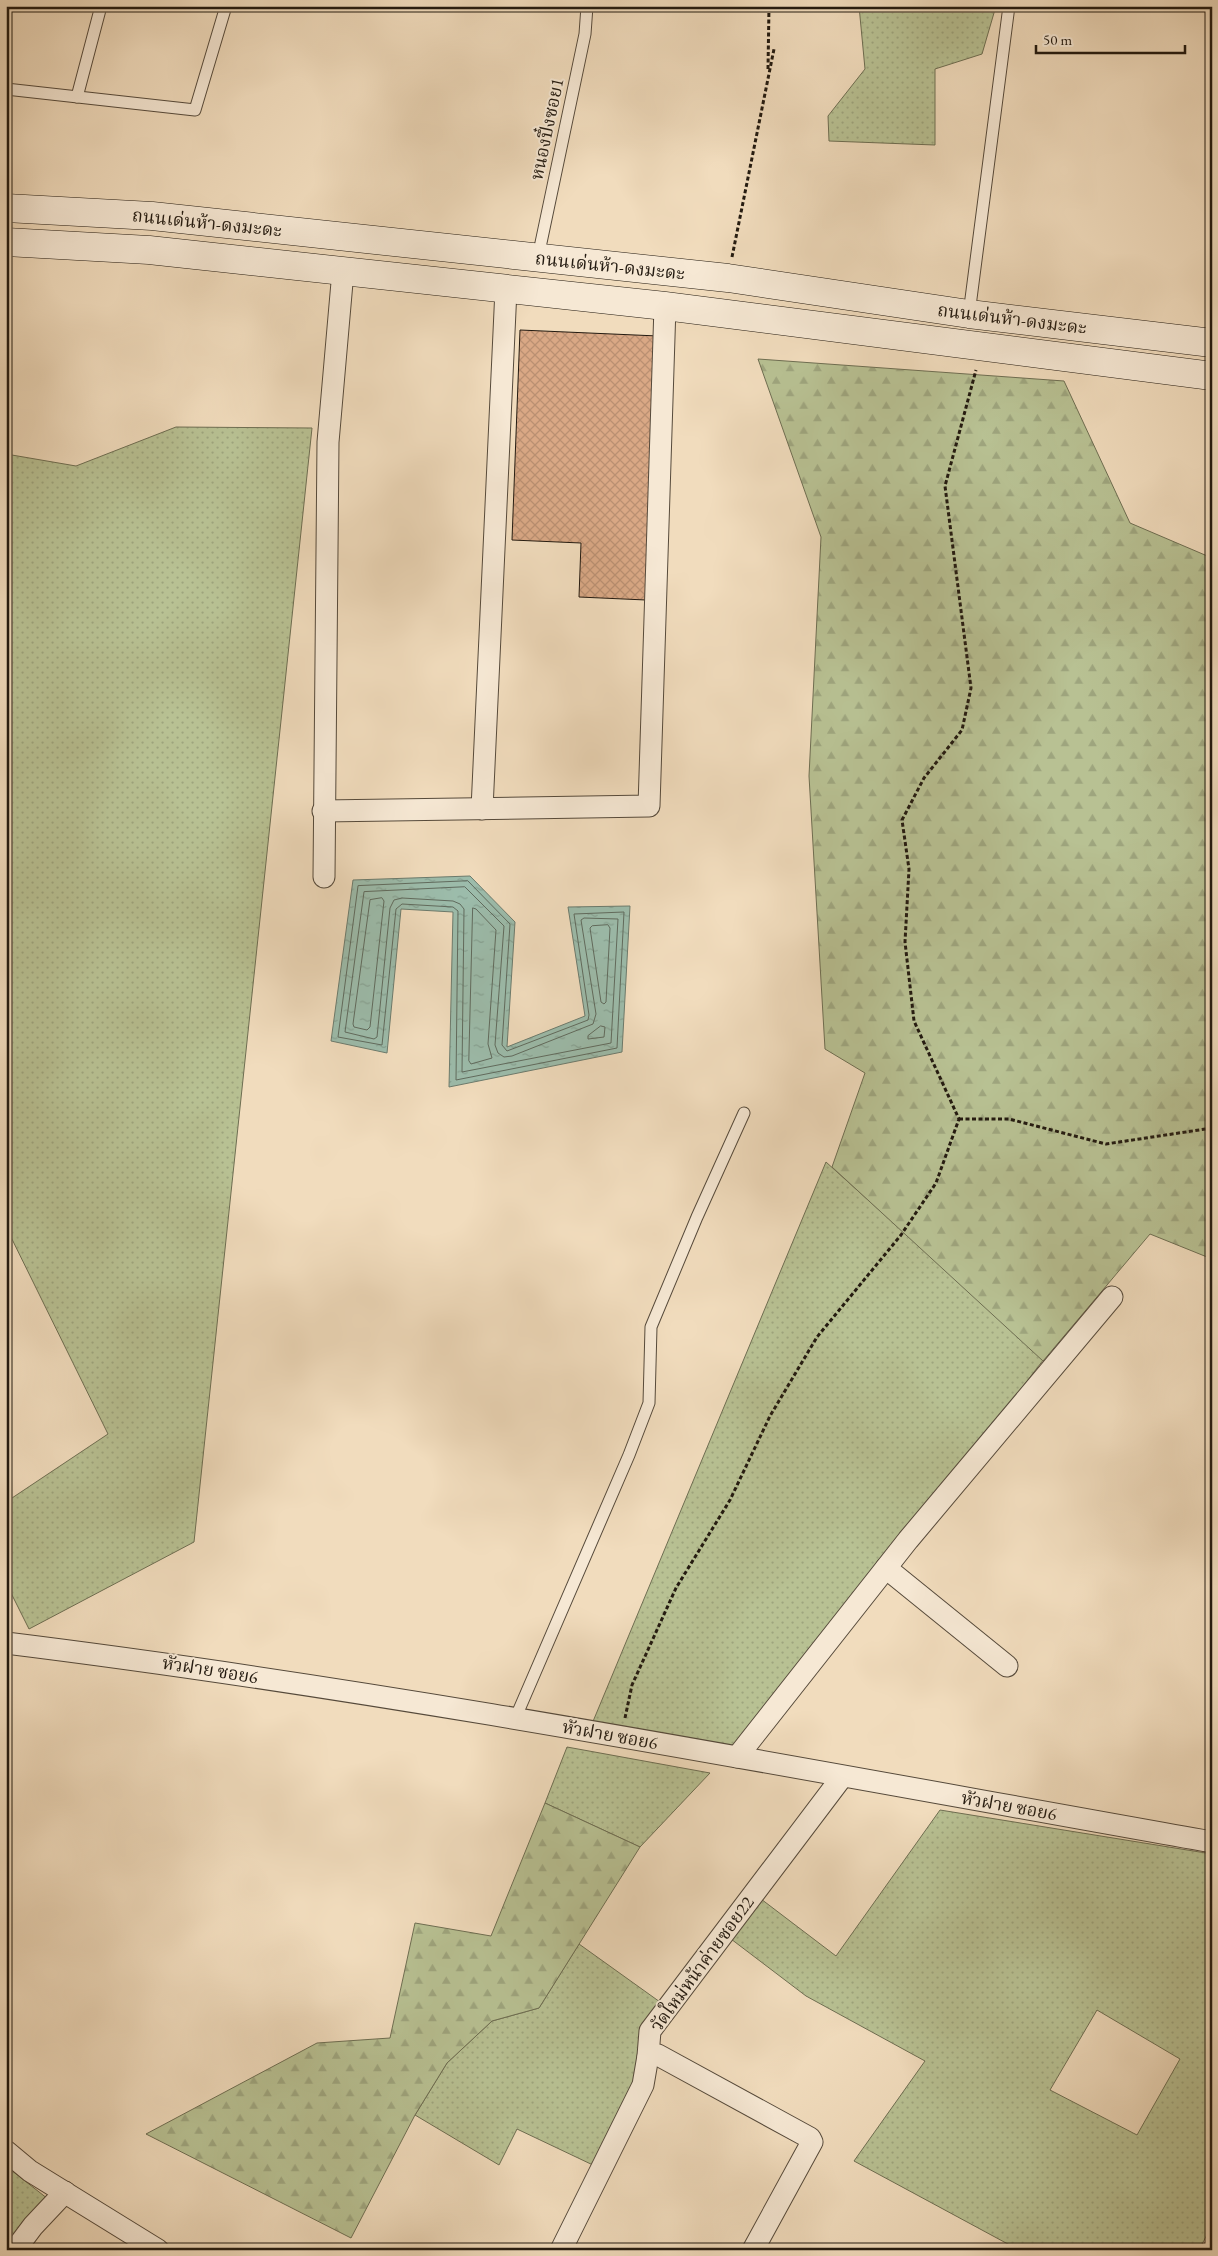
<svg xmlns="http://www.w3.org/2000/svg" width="1218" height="2256" viewBox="0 0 1218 2256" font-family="'EB Garamond','Noto Serif Thai',serif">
	<defs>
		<pattern id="grass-dots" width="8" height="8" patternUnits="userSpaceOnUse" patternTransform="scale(1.25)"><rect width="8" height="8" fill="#b8c193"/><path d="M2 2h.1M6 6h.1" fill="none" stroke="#9ea57e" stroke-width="1.8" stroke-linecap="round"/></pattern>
		<pattern id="forest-firs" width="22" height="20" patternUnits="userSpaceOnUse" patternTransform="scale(1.25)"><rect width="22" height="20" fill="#b8c193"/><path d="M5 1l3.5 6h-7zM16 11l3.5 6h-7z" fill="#9ea57e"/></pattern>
		<pattern id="water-ripples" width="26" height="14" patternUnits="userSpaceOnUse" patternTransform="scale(1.25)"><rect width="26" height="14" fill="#9cbcab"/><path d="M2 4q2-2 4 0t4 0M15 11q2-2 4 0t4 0" fill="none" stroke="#86a192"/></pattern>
		<pattern id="building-cross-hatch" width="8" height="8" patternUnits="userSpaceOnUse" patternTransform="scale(1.25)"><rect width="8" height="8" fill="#d9a885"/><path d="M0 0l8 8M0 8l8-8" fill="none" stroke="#ba9072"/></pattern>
	</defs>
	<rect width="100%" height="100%" fill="#f1dcbd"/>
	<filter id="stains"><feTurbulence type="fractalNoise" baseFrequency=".004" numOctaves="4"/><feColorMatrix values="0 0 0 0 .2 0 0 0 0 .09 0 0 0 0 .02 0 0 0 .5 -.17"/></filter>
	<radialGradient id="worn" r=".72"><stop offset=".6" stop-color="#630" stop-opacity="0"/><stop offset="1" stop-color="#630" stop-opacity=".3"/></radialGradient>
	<g fill="url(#grass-dots)" stroke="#6e6e52" fill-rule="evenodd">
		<polygon points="859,6 996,6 982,54 935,69 935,145 829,141 828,116 865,69"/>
		<polygon points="176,427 312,428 194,1542 29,1629 6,1583 6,1502 108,1434 6,1227 6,454 76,466"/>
		<polygon points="826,1162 1044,1359 737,1757 589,1731"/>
		<polygon points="567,1747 710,1773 640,1847 545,1803"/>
		<path d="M940,1810L1212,1854V2225L1199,2250H1019L854,2161L925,2061L806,1996L731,1939L761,1899L836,1956ZM1097,2010L1180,2059L1137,2135L1050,2090Z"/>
		<polygon points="579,1944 660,2002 636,2087 595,2166 517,2129 499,2165 415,2115 447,2063 492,2021 539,2008"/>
		<polygon points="6,2166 48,2199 6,2250"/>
	</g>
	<g fill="url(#forest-firs)" stroke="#6e6e52">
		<polygon points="758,359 1064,381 1130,523 1212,558 1212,1259 1150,1234 1043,1361 832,1167 865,1073 825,1049 809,776 821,537"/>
		<polygon points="545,1803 640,1847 539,2008 492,2021 447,2063 415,2115 351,2238 146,2134 317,2043 390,2038 415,1923 491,1936"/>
	</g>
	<polygon fill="url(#water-ripples)" stroke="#6c7b6d" points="470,876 515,922 507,1047 585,1016 568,907 630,906 622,1052 449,1087 453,912 401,909 387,1053 331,1041 353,880"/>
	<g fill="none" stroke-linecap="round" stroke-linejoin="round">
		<g stroke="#606b5e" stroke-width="1">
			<polygon points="468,881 510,924 502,1045 507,1051 588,1020 589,1015 574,914 624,912 617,1048 456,1080 458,911 453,907 402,904 396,909 382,1045 338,1037 358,886"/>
			<polygon points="465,887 504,926 495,1045 498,1053 504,1057 512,1056 593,1024 596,1014 581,920 584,918 618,919 611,1043 462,1072 464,909 460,904 453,901 402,898 394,900 390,908 377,1037 374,1039 345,1032 364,892"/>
			<polygon points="382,898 384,901 370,1027 367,1030 354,1027 353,1024 370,900"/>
			<polygon points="473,908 476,909 496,930 488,1044 492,1058 471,1064 469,1061"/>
			<polygon points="608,925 610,928 606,1002 604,1004 601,1002 590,928 592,926"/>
			<polygon points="601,1026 605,1027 604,1037 588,1039 588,1036"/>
		</g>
	</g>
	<polygon fill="url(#building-cross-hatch)" stroke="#231a10" points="520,330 658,336 646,600 579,597 581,543 512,540"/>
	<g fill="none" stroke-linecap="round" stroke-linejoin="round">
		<defs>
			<g id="service">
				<polyline points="6,89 195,110 226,6"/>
				<polyline points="77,97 101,6"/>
				<polyline points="538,257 585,34 587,6"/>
				<polyline points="969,314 1009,6"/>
				<polyline points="515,1719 629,1455 649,1403 651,1327 697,1217 744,1113"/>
			</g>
			<g id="minor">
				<polyline points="482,809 506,289"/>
				<polyline points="323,811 649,806 665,306"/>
				<polyline points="324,877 328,442 343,271"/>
				<polyline points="886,1568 1007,1666"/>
				<path d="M6,1643C410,1693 811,1771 1212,1842"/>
				<polyline points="737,1757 908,1540 1112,1297"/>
				<polyline points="648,2056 658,2055 810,2138 812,2142 753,2250"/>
				<polyline points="6,2151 30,2171 158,2250"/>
				<polyline points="15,2250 33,2226 65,2192"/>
				<polyline points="561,2250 643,2085 648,2056 650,2031 842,1777"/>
			</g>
			<g id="secondary">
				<polyline points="6,208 152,216 728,278 969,314 1212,343"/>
				<polyline points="6,242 149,250 665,306 1212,376"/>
			</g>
		</defs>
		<use href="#service" stroke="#564a3b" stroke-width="13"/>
		<use href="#minor" stroke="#564a3b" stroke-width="23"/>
		<use href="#secondary" stroke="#231a10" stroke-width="29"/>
		<g stroke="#231a10" stroke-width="3" stroke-dasharray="4 2.5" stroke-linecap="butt">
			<polyline points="768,69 769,6"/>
			<polyline points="732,257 774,49"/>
			<polyline points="959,1119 1009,1119 1106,1144 1212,1128"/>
			<polyline points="625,1718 632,1685 676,1588 730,1500 770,1416 817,1337 901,1235 936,1183 959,1119 914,1021 905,942 909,869 902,820 924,778 962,730 971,688 945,486 976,370"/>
		</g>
		<use href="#service" stroke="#f6e8d4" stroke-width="11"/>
		<use href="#minor" stroke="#f6e8d4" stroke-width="21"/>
		<use href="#secondary" stroke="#f6e8d4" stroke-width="28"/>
	</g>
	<g text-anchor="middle" stroke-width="4" stroke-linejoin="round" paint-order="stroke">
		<g font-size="18" fill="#231a10" stroke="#f6e8d4">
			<text transform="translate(547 129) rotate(-78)" y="6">หนองปึ๋งซอย1</text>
			<text transform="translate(207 223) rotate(6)" y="6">ถนนเด่นห้า-ดงมะดะ</text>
			<text transform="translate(610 266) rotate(6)" y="6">ถนนเด่นห้า-ดงมะดะ</text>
			<text transform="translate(1012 319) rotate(7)" y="6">ถนนเด่นห้า-ดงมะดะ</text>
			<text transform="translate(210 1670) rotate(9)" y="6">หัวฝาย ซอย6</text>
			<text transform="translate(610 1735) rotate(10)" y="6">หัวฝาย ซอย6</text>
			<text transform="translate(1009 1806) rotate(10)" y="6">หัวฝาย ซอย6</text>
			<text transform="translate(702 1964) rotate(-54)" y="6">วัดใหม่หน้าค่ายซอย22</text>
		</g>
	</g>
	<rect width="1218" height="2256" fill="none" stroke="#f1dcbd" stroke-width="25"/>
	<rect x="8" y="8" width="1203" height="2241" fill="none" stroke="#231a10" stroke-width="2.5"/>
	<rect x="12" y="12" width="1193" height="2231" fill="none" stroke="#231a10"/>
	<path d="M1036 45v8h149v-8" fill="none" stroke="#231a10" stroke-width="2.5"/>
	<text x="1043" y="45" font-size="15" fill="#231a10" stroke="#f6e8d4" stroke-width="4" paint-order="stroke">50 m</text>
	<rect width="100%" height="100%" filter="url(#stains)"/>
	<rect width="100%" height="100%" fill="url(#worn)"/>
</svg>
